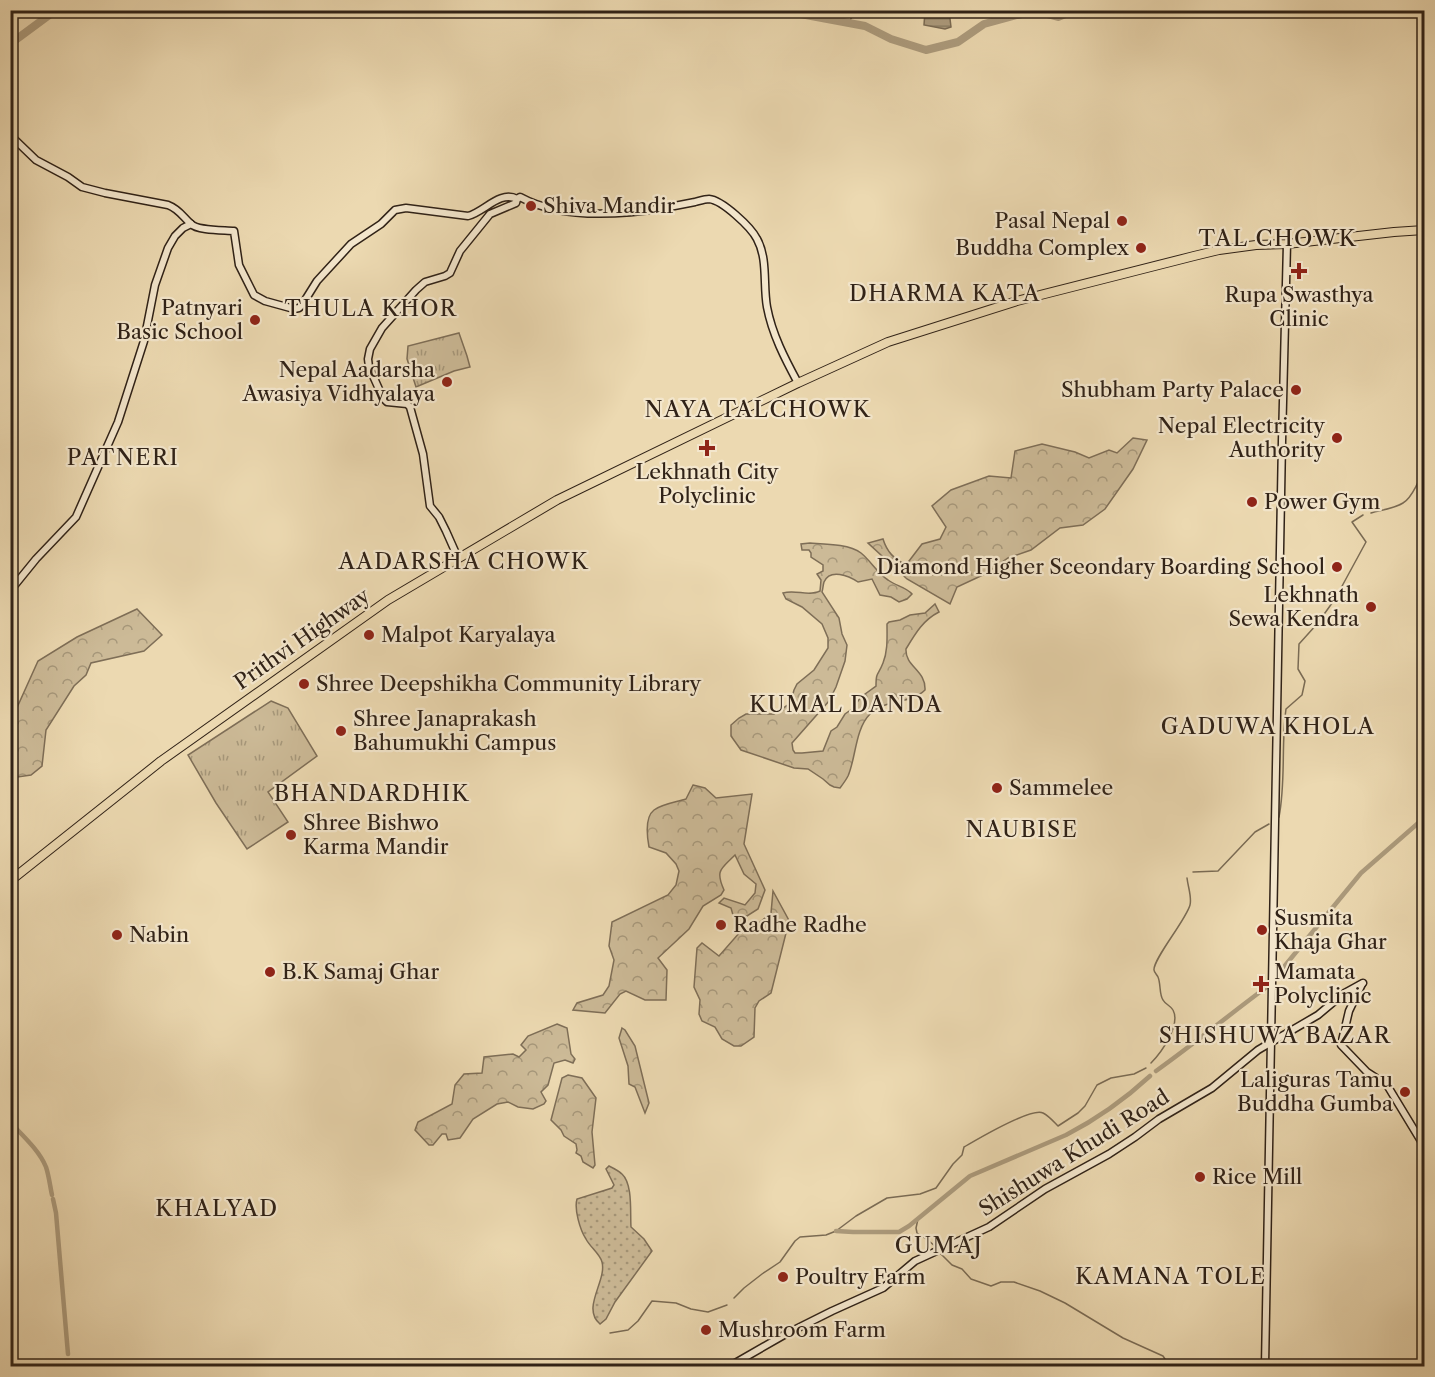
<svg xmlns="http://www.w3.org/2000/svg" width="1435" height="1377" viewBox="0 0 1435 1377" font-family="'Libre Caslon Text',serif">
	<defs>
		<pattern id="grass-dots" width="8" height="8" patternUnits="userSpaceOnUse" patternTransform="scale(1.5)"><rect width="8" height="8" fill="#ccba97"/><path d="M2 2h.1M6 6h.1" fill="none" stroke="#a6977a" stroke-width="1.8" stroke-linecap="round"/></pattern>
		<pattern id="forest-crowns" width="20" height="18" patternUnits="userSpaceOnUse" patternTransform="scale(1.5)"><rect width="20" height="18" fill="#ccba97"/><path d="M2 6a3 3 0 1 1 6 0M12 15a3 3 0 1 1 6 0" fill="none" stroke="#a6977a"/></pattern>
		<pattern id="park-tufts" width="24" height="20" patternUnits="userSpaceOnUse" patternTransform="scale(1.5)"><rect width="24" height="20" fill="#ccba97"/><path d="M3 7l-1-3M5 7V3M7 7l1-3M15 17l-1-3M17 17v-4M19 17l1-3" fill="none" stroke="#a6977a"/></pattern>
		<pattern id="water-rules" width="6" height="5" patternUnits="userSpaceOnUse" patternTransform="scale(1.5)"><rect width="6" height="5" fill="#ac9b7d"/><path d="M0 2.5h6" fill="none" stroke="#8c7e65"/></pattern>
	</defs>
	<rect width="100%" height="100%" fill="#ecd9b1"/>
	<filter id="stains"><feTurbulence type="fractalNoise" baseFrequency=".00333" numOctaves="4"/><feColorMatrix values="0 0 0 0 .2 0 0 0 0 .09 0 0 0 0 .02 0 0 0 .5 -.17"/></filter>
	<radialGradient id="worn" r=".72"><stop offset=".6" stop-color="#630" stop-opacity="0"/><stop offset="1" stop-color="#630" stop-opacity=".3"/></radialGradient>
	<path fill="url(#grass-dots)" stroke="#7e6e57" stroke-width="1.5" d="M609,1166C613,1168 619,1171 622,1174C633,1184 630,1213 631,1227L644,1239L652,1251L615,1302L606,1319L600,1324C581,1308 607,1281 602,1262C600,1254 590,1247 586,1239C580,1230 574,1209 577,1199L612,1188L614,1185L606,1169Z"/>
	<g fill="url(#forest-crowns)" stroke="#7e6e57" stroke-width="1.5">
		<path d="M1133,438L1147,440L1133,469L1105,509L1083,525L1060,528L1031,550L1008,558L985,574L957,587L950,604L907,579L868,543L883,539C887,552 894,559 906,565L922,544L940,539L946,527L932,506L951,490L989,476L1011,478L1015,451L1042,444L1075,452L1089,458L1109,450L1117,453Z"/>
		<path d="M810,543C824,544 849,544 861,553C871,561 877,573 888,580C896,586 906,587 912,594L907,599L899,602L891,597L880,595L872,579L858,582C849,576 830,568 824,582C823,585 823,589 822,592L839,618L842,634L847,645L845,661L836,687L829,701L792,743L793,750L795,753H802L823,751L831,731L837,727L845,714L852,709L861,697L876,686C876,671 878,676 883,663C888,651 887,637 887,624L889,622L900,620L910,615L925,613L935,604L939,612C923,620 915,634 906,649C905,667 926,670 925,690C911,704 885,699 870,714C855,729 856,758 848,776C846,780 843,784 840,788L834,787L830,785L823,779L808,769L794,768L741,750L731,736V725L739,718L746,714H774L789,704L791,701L794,690L797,684L814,670L828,648V638L822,624L802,607L786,599L783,593C796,589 808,597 820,591L821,580L817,574L823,571V565L811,557V553L809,550H802L801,544Z"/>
		<polygon points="137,609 162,635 144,651 91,663 86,675 74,686 46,730 42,766 31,775 11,778 11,721 38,661 77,637"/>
		<path d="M693,785L705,788L716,798L752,794L744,844L765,890L758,909L747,916L733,915L731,908L719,903L724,898L745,905L755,893L756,884L744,874L735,855C721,869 715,870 724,890L721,895L703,906L689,929L658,958L667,970L666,1000H645L626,991L620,994L605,1013L573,1010L577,1003L603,995L609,986L614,960L609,946L612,922L668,895L676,885L679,871L676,864L666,853L649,847C647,836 645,817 654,810C662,804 677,802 686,799Z"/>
		<polygon points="773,891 792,926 786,933 771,993 759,1001 755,1008 754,1037 741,1046 734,1046 722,1039 715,1027 702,1021 699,1014 700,1000 694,987 697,948 702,943 719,956 740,932 759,923 771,913"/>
		<polygon points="557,1024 567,1028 571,1054 575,1059 573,1063 565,1060 554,1063 548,1085 541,1092 546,1101 544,1104 533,1109 518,1107 508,1102 497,1104 473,1119 460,1138 448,1140 446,1134 442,1134 433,1145 429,1145 415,1130 418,1122 452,1104 455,1085 464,1074 482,1073 484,1057 513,1054 519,1057 526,1050 521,1045 528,1036"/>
		<polygon points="622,1028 625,1030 635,1046 649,1103 645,1113 635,1087 629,1084 628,1066 619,1038"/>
		<polygon points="568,1075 582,1078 596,1098 592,1132 595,1165 593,1168 583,1162 581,1156 576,1153 577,1150 576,1144 564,1136 561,1130 551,1120 562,1078"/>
	</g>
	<g fill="url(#park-tufts)" stroke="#7e6e57" stroke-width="1.5">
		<polygon points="459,333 467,356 470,367 454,371 416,387 407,359 408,346"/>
		<polygon points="271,701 288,708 317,756 268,792 288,822 247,849 216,803 188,755"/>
	</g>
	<polygon fill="url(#water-rules)" stroke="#7a6b54" stroke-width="1.5" points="925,11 949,11 951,27 945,29 924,25"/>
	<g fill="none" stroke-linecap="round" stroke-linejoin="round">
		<g stroke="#7a6b54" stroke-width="1.5">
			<polyline points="837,21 850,20 857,10"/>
			<path d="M1371,513C1381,510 1393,509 1403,503C1412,498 1421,477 1424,467"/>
			<path d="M1279,817C1286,781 1281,745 1286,709L1302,695L1305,681L1298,669L1299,644L1317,624L1335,599L1366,542L1352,522L1363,515"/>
			<polyline points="1193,872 1218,871 1255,832 1269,824"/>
			<path d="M1151,1063C1161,1053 1181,1025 1173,1010C1171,1006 1165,1004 1163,1000C1159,994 1161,984 1158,977C1157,975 1154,972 1154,970C1153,959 1186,920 1190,905C1192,897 1188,887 1187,878"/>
			<polyline points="918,1219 916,1228 917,1233 929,1241 936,1247"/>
			<polyline points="939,1252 952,1265 962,1269 971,1279 991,1286 1001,1282 1014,1282 1040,1291 1065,1303 1123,1338 1163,1356 1165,1359 1164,1366"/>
			<path d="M734,1298L744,1288L762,1274L780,1262L795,1241L800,1237L826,1235L836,1231L856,1216L887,1198L920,1194L936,1188L953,1164L962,1155L964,1147C978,1139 1031,1107 1043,1113C1049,1116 1054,1122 1058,1126L1078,1113L1085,1106L1097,1085L1111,1078L1134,1074L1146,1068"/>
			<polyline points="610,1333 628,1330 638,1321 652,1301 676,1303 691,1309 708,1312 727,1305"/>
		</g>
		<g stroke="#ac9b7d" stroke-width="4.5">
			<polyline points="1274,979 1361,873 1424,818"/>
			<path d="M1156,1071C1194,1044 1230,1014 1268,986"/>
			<path d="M10,1122C23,1136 39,1150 46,1167C49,1176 50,1186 52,1195"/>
			<polyline points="53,1199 56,1213 68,1354"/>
			<path d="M836,1231L853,1232H899L909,1226L970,1176L1066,1135C1097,1119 1124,1100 1150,1076"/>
			<polyline points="67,1363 67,1366"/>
		</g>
		<g stroke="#ac9b7d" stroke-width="8">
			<polyline points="779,10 865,26 891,39 926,50 958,42 984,24 1017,15 1036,11 1058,17 1075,10"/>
			<polyline points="1301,10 1304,13 1320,10"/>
			<polyline points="10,44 56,10"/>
		</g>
		<defs>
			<g id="secondary">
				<path d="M10,135L36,160L68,177L82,187L105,193L168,205C179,209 183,217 191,224C198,231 224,230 234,231L239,265L254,295L265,301L294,309L299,308L302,305L317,281L351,244L381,224L395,210L406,208L468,216C484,212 500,190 517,199L516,203L490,214L460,251L450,273L445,276L425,282L416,290L382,328L370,349L368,359L369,367L383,398L387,402L407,404L410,407L423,454L430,506L439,517L446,531L458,558"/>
				<path d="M517,199L520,197C560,219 620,215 664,208C674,206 685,204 695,202C699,201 705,199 709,199C722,200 751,227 757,239C768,259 763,285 767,307C772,334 785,359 798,383"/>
				<polyline points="10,591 36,559 76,517 118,422 144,341 155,285 168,248 175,236 183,228 191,224"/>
				<polyline points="1362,984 1349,1011 1341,1045 1367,1072 1387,1085 1424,1146"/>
				<polyline points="730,1366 784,1335 832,1311 883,1288 915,1261 989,1227 1045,1189 1109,1154 1135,1137 1159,1119 1212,1088 1258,1050 1318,1015 1343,994 1363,983"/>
				<polyline points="1265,1366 1282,441 1287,244"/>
			</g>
			<polyline id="highway" points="10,881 161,761 388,600 557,500 798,383 888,342 1017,301 1194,256 1219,250 1256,245 1287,244 1394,232 1424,230"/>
		</defs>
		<use href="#secondary" stroke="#302217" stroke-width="9"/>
		<use href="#highway" stroke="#302217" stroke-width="10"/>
		<use href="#secondary" stroke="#f3e6cc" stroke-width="6"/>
		<use href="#highway" stroke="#ecd9b1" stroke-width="8"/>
	</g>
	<g fill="#8f2418" stroke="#f3e6cc" stroke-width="2">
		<circle cx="531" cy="206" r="6"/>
		<circle cx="1122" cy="221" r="6"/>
		<circle cx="1141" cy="248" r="6"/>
		<path d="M1296 262h6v6h6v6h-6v6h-6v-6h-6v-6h6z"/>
		<circle cx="255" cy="320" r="6"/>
		<circle cx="447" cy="382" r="6"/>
		<circle cx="1296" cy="390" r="6"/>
		<circle cx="1337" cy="438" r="6"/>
		<path d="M704 439h6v6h6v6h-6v6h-6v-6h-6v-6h6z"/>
		<circle cx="1252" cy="502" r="6"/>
		<circle cx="1337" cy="567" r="6"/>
		<circle cx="1371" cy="607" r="6"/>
		<circle cx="369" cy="635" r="6"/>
		<circle cx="304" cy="684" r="6"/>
		<circle cx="341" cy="731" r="6"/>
		<circle cx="997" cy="788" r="6"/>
		<circle cx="291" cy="835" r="6"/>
		<circle cx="721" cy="925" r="6"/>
		<circle cx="1262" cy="930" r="6"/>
		<circle cx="117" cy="935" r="6"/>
		<circle cx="270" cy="972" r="6"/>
		<path d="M1258 975h6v6h6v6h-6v6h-6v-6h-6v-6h6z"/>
		<circle cx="1405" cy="1092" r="6"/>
		<circle cx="1200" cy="1177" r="6"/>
		<circle cx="783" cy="1277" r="6"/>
		<circle cx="706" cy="1330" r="6"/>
	</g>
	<g text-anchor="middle" stroke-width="4.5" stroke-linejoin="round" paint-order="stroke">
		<g font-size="21" fill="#302217" stroke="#f3e6cc" text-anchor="start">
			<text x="543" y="213">Shiva Mandir</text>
			<text x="1110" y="228" text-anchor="end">Pasal Nepal</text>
			<text x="1129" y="255" text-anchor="end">Buddha Complex</text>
			<text x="1299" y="302" text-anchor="middle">Rupa Swasthya<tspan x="1299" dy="24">Clinic</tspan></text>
			<text x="243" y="315" text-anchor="end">Patnyari<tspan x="243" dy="24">Basic School</tspan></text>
			<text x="435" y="377" text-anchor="end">Nepal Aadarsha<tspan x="435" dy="24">Awasiya Vidhyalaya</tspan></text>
			<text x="1284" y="397" text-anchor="end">Shubham Party Palace</text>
			<text x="1325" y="433" text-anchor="end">Nepal Electricity<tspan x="1325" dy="24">Authority</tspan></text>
			<text x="707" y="479" text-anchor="middle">Lekhnath City<tspan x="707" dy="24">Polyclinic</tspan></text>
			<text x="1264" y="509">Power Gym</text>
			<text x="1325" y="574" text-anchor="end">Diamond Higher Sceondary Boarding School</text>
			<text x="1359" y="602" text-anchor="end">Lekhnath<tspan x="1359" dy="24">Sewa Kendra</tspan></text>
			<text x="381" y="642">Malpot Karyalaya</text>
			<text x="316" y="691">Shree Deepshikha Community Library</text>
			<text x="353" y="726">Shree Janaprakash<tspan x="353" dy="24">Bahumukhi Campus</tspan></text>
			<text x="1009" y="795">Sammelee</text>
			<text x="303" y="830">Shree Bishwo<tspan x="303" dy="24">Karma Mandir</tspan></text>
			<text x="1274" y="925">Susmita<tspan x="1274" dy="24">Khaja Ghar</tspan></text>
			<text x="733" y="932">Radhe Radhe</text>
			<text x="129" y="942">Nabin</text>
			<text x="282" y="979">B.K Samaj Ghar</text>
			<text x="1274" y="979">Mamata<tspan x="1274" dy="24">Polyclinic</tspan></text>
			<text x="1393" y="1087" text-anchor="end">Laliguras Tamu<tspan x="1393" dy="24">Buddha Gumba</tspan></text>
			<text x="1212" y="1184">Rice Mill</text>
			<text x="795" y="1284">Poultry Farm</text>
			<text x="718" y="1337">Mushroom Farm</text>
		</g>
		<g font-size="21" fill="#302217" stroke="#f3e6cc">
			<text transform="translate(302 639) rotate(-35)" y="7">Prithvi Highway</text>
			<text transform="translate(1074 1153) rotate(-32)" y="7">Shishuwa Khudi Road</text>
		</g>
		<g font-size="22" letter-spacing="1.5" fill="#302217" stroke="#f3e6cc">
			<text x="1278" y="246">TAL CHOWK</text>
			<text x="945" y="301">DHARMA KATA</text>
			<text x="371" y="316">THULA KHOR</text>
			<text x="758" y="417">NAYA TALCHOWK</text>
			<text x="123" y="465">PATNERI</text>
			<text x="464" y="569">AADARSHA CHOWK</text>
			<text x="846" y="712">KUMAL DANDA</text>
			<text x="1268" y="734">GADUWA KHOLA</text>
			<text x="372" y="801">BHANDARDHIK</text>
			<text x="1022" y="837">NAUBISE</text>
			<text x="1275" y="1043">SHISHUWA BAZAR</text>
			<text x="217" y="1216">KHALYAD</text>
			<text x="939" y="1253">GUMAJ</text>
			<text x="1171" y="1284">KAMANA TOLE</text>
		</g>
	</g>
	<rect width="1435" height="1377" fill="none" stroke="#ecd9b1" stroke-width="36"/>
	<rect x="12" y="12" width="1411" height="1353" fill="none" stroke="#302217" stroke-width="3"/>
	<rect x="18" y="18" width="1399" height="1341" fill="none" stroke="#302217" stroke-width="1.5"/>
	<rect width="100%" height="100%" filter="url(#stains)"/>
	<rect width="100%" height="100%" fill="url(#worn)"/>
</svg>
